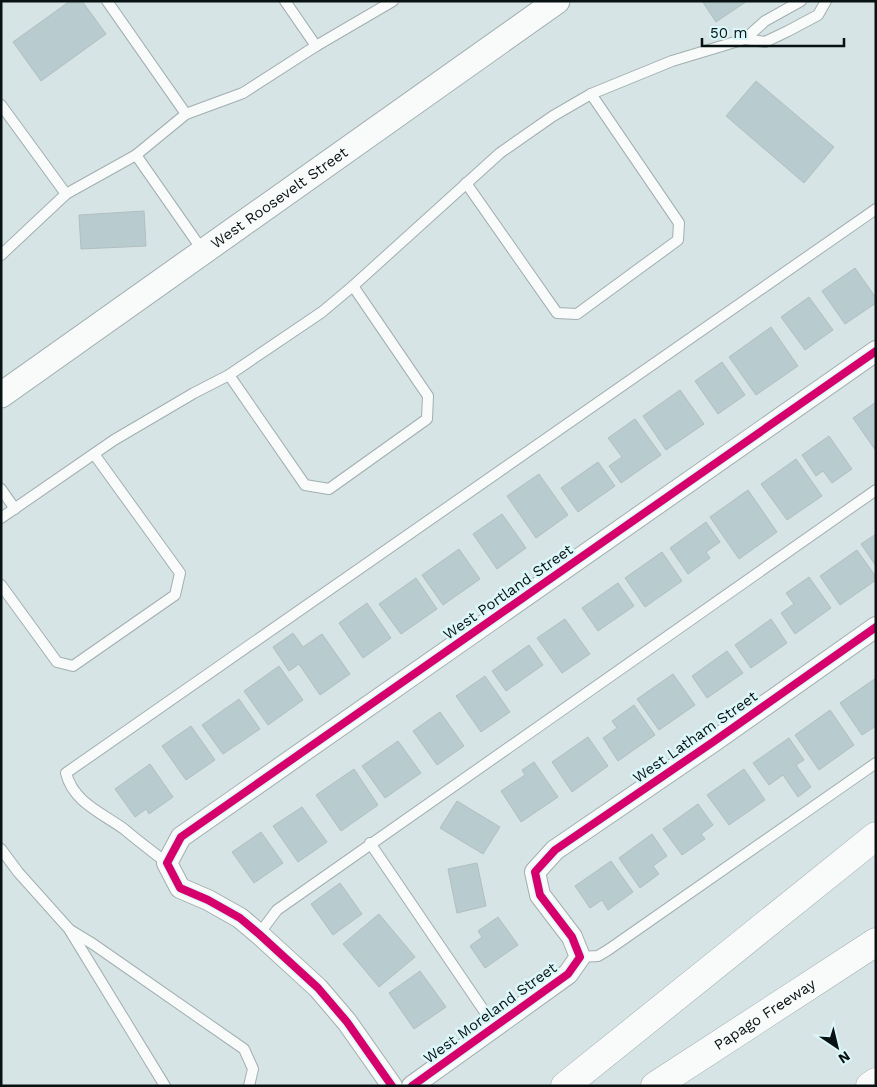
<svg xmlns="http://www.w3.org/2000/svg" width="877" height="1087" viewBox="0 0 877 1087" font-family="'Work Sans',sans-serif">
	<rect width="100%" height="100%" fill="#d6e4e6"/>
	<g fill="#b8cccf" stroke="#b2bebf">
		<polygon points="70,1 82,1 106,34 41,81 13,42"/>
		<polygon points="702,1 747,1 716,22"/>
		<polygon points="756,81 834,147 804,183 726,116"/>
		<polygon points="144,211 146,246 81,249 79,215"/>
		<polygon points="855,268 876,298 876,303 845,324 822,291"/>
		<polygon points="809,297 833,330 805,350 781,317"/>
		<polygon points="771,327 798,366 756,395 729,357"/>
		<polygon points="722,362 745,395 718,414 695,381"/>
		<polygon points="680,390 704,424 666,450 643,416"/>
		<polygon points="876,402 876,451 853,418"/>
		<polygon points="635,419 661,455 621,483 609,466 622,457 608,438"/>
		<polygon points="829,436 852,469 832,483 823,471 816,476 802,455"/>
		<polygon points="796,459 822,496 787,520 761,484"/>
		<polygon points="598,462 615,486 578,512 561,488"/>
		<polygon points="539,474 568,515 536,538 507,496"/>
		<polygon points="748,490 777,532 739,559 710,517"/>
		<polygon points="502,514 526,548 497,569 473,534"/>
		<polygon points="706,522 720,542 706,552 710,558 688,574 670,548"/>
		<polygon points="876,534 876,566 861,544"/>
		<polygon points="459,549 480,579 443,605 422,575"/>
		<polygon points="857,550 876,577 876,580 840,605 820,576"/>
		<polygon points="662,552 682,581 645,607 625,578"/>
		<polygon points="809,577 831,608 795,634 781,613 794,604 786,593"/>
		<polygon points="416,578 437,609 401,634 379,604"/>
		<polygon points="618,583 634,606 598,631 582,608"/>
		<polygon points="367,603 391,638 363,658 339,623"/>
		<polygon points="565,619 590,654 562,673 537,638"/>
		<polygon points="771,619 787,643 751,668 735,645"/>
		<polygon points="293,633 303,647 322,634 350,674 320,695 299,664 289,671 273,647"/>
		<polygon points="529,645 543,665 506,691 492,671"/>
		<polygon points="727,651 743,673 707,698 692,676"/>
		<polygon points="279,666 303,700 268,725 244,691"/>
		<polygon points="673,674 695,705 659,730 637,699"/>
		<polygon points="485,676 510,712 481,732 456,696"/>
		<polygon points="876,678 876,726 862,735 840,703"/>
		<polygon points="239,699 260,729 223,754 202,725"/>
		<polygon points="634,705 655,735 618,761 603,738 617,728 612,721"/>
		<polygon points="830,710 854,745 819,770 795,735"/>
		<polygon points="440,712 464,746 437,765 413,731"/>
		<polygon points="191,726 215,760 186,780 162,746"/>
		<polygon points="588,737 608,766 572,792 552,762"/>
		<polygon points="789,738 804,760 796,765 811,787 798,797 783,775 769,785 753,763"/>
		<polygon points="398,741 421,773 385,798 362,766"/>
		<polygon points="534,762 558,797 521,822 501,791 525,775 522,770"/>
		<polygon points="150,764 173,797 149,814 146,809 135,817 115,789"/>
		<polygon points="354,769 378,805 341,831 316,795"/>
		<polygon points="744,769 765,800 729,825 707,795"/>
		<polygon points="457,801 500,827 483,854 440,828"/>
		<polygon points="698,804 713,825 701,834 705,839 682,855 663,829"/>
		<polygon points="302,807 327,842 298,862 273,826"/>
		<polygon points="261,832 283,863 254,883 232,852"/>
		<polygon points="652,834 667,856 653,866 659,874 640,888 619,858"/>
		<polygon points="611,861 633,892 608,910 602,900 590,908 575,886"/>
		<polygon points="477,863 486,906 457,913 448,869"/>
		<polygon points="340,883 362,914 333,935 311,904"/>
		<polygon points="379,914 415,957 379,987 343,944"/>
		<polygon points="498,917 518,945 485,968 470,946 482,937 478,931"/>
		<polygon points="420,971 446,1007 414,1029 389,993"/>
	</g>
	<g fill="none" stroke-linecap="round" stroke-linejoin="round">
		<defs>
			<g id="service">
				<polyline points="107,1 186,114"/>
				<polyline points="285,1 316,46 393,1"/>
				<polyline points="745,39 765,42 788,31 818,15 826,1"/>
				<polyline points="1,105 66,194"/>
				<polyline points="136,155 203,251"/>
				<polyline points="466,183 557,313 577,314 678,240 679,223 591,94"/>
				<polyline points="1,255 66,194 136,155 186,114 243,93 316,46"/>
				<polyline points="229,375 305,485 329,489 427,419 428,396 353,286"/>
				<polyline points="1,489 15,509"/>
				<polyline points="1,518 114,440 194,393 229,375 322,312 353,286 500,153 553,116 591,94 672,61 745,39 765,21 801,1"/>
				<polyline points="1,585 57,662 73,666 175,595 180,573 94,454"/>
				<polyline points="370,843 495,1027"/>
				<polyline points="1,849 18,872 69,929 165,1086"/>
				<path d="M167,863C153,852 138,841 124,829C102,813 73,802 66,773L876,209"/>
				<polyline points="70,930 93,944 244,1049 253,1069 249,1086"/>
				<polyline points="259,934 277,910 876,490"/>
				<polyline points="580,957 598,956 608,950 876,763"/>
			</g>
			<g id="minor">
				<polyline points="392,1086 347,1022 318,988 259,934 240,918 208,900 180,888 167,863 181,837 876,351"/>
				<polyline points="412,1086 568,974 580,957 572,937 540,895 535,872 555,850 713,742 876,627"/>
			</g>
			<g id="tertiary">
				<path id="s1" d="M1,395L557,1"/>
			</g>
			<g id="motorway">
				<polyline points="565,1086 876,836"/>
				<path id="s2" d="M655,1086L876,942"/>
				<polyline points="870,1086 876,1082"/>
			</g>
		</defs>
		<use href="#service" stroke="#a2aeaf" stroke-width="12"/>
		<use href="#minor" stroke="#a2aeaf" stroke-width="22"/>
		<use href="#tertiary" stroke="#a2aeaf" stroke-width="27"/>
		<use href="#motorway" stroke="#a2aeaf" stroke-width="29"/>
		<use href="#service" stroke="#f9fbfb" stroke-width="10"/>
		<use href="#minor" stroke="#f9fbfb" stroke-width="20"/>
		<use href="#tertiary" stroke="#f9fbfb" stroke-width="25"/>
		<use href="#motorway" stroke="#f9fbfb" stroke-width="28"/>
		<defs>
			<g id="cycleway">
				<polyline points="392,1086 347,1022 318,988 259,934 240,918 208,900 180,888 167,863 181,837 876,351"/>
				<polyline points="412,1086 568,974 580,957 572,937 540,895 535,872 555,850 713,742 876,627"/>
			</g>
		</defs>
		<use href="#cycleway" stroke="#dcf7fa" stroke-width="11"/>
		<use href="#cycleway" stroke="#d6006c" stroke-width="8"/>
	</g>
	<g text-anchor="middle" stroke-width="5" stroke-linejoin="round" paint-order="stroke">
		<g font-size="15" fill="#081213" stroke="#dcf7fa">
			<text dy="5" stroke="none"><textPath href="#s1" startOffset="341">West Roosevelt Street</textPath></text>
			<text transform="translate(508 592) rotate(-35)" y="5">West Portland Street</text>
			<text transform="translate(695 737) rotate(-35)" y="5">West Latham Street</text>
			<text transform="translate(490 1013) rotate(-36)" y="5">West Moreland Street</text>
			<text dy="5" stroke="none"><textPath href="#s2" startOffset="131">Papago Freeway</textPath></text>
		</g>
	</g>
	<rect width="877" height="1087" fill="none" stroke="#081213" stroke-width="5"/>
	<g transform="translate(837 1047) rotate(145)" stroke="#dcf7fa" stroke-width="4" paint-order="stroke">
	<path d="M0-4L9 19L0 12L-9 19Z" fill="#081213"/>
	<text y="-8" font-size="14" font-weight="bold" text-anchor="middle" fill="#081213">N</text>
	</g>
	<path d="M702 38v8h142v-8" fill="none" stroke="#081213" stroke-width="2.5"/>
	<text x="710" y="38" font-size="15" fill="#081213" stroke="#dcf7fa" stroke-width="4" paint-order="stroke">50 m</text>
</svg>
